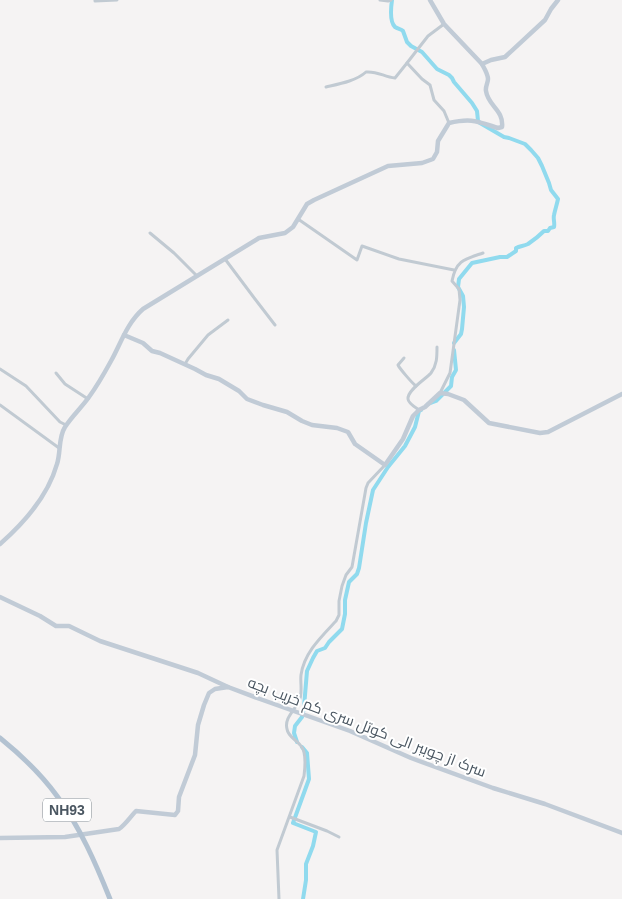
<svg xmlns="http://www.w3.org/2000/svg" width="622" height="899" viewBox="0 0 622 899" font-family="Arial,Cairo,sans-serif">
	<rect width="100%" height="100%" fill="#f5f3f3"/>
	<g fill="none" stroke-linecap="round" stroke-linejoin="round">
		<g stroke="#90daee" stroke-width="4">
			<path d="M392,0C391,7 389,21 395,27C398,29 401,29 403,31L407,42L411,46L422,52L437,69L449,75L452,78L454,82L472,103L477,111L478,121L480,123L504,137L509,138L525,144L531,150L538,158L542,166L549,183L551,190L558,199C557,204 555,210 554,215C553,219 555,223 554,227L550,228L548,231H544C539,236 534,240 528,244C524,246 520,246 516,248V251L507,257H500L472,263L459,279L458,287L463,296L464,307L462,329L461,334L454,343"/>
			<polyline points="428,404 436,401 451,386 452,377 456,370 454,350"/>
			<polyline points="297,742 294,733 295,726 302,717 304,707 307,671 313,658 317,651 325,648 329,642 342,629 345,614 345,600 349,582 357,574 359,568 366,523 373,490 388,467 405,446 415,427 419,411 421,410"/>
			<polyline points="302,747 307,753 309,779 293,823 316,832 313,846 306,864 306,880 303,899"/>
		</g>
		<g stroke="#c1cad2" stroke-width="3">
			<polyline points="95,0 95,1 117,0"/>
			<polyline points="380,0 388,1 391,0"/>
			<polyline points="444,24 428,36 407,63 422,79 430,85 434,100 444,111 449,123"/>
			<path d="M326,87C339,84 356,81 366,72C378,71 384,77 395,78L407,63"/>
			<polyline points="298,219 357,260 362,246 399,259 454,270"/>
			<polyline points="150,233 174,253 197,276"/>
			<polyline points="225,259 255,299 275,325"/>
			<path d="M404,358L398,365C400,369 412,383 416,386"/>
			<polyline points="185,364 188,359 208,335 228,320"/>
			<polyline points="0,369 26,386 60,422 66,425"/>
			<polyline points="56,373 65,384 88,399"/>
			<path d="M440,393L450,373L460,300L459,289L452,281C456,260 465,259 483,253"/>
			<polyline points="0,405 59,448"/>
			<path d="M419,410C416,408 408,403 408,399C407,390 426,379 431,373C437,365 437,357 437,347"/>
			<polyline points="290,817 327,831 339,837"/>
			<path d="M279,899L277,850L304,776C305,768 307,753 301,746C297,740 288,737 287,729C284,718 295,710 299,701C303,694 300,683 301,675C304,653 321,637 336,621L339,615V601L342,586L346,575L352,567L366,488L368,483L385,465"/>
		</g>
		<g stroke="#c1cbd6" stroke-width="4.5">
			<polyline points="430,0 444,24 482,64"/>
			<polyline points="124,335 143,343 152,351 160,353 195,369 206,375 219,379 239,391 247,399 263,405 287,412 302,421 312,425 337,428 348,432 355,444 385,465 403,439 413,416 419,410 425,407 440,393 448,394 464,400 489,423 540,433 548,432 622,394"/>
			<path d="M0,544C24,523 48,496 57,464C61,452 58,438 65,427C72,416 82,407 89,397C97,386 105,372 111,361C121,343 127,323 143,309L259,238L285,233L293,227L307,204L314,200L388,166L422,163L433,159L437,152L438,141L449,123C471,118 476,121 498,128L502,127C504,110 488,106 486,91C485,87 488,83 488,79C488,74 484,68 482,64L491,60L505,57L545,20L551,9L558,0"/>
			<polyline points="0,597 40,616 56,626 69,626 100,641 198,673 228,687"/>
			<path d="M0,838L65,837L119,829C126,824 130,817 136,811L175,815L178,811L179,797L195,755L198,725L204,705L209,693L215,689L228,687L260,699L350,731L411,758L493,788L545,804L622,833"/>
		</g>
		<path stroke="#b3c2d1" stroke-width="5" d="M0,738C21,755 41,774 57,796C80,827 96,864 110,899"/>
	</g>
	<g text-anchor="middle" stroke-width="4" stroke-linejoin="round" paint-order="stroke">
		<rect fill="#fff" stroke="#808990" stroke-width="1" x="43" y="798.5" width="48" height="23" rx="4"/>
		<g font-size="14" font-weight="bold" fill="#4a5661">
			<text x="67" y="815">NH93</text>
		</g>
		<g font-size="15" fill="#4a5661" stroke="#fff">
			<text transform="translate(367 727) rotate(21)" y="5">سرک از چوببر الی کوتل سری کم خریب بچه</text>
		</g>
	</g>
</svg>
